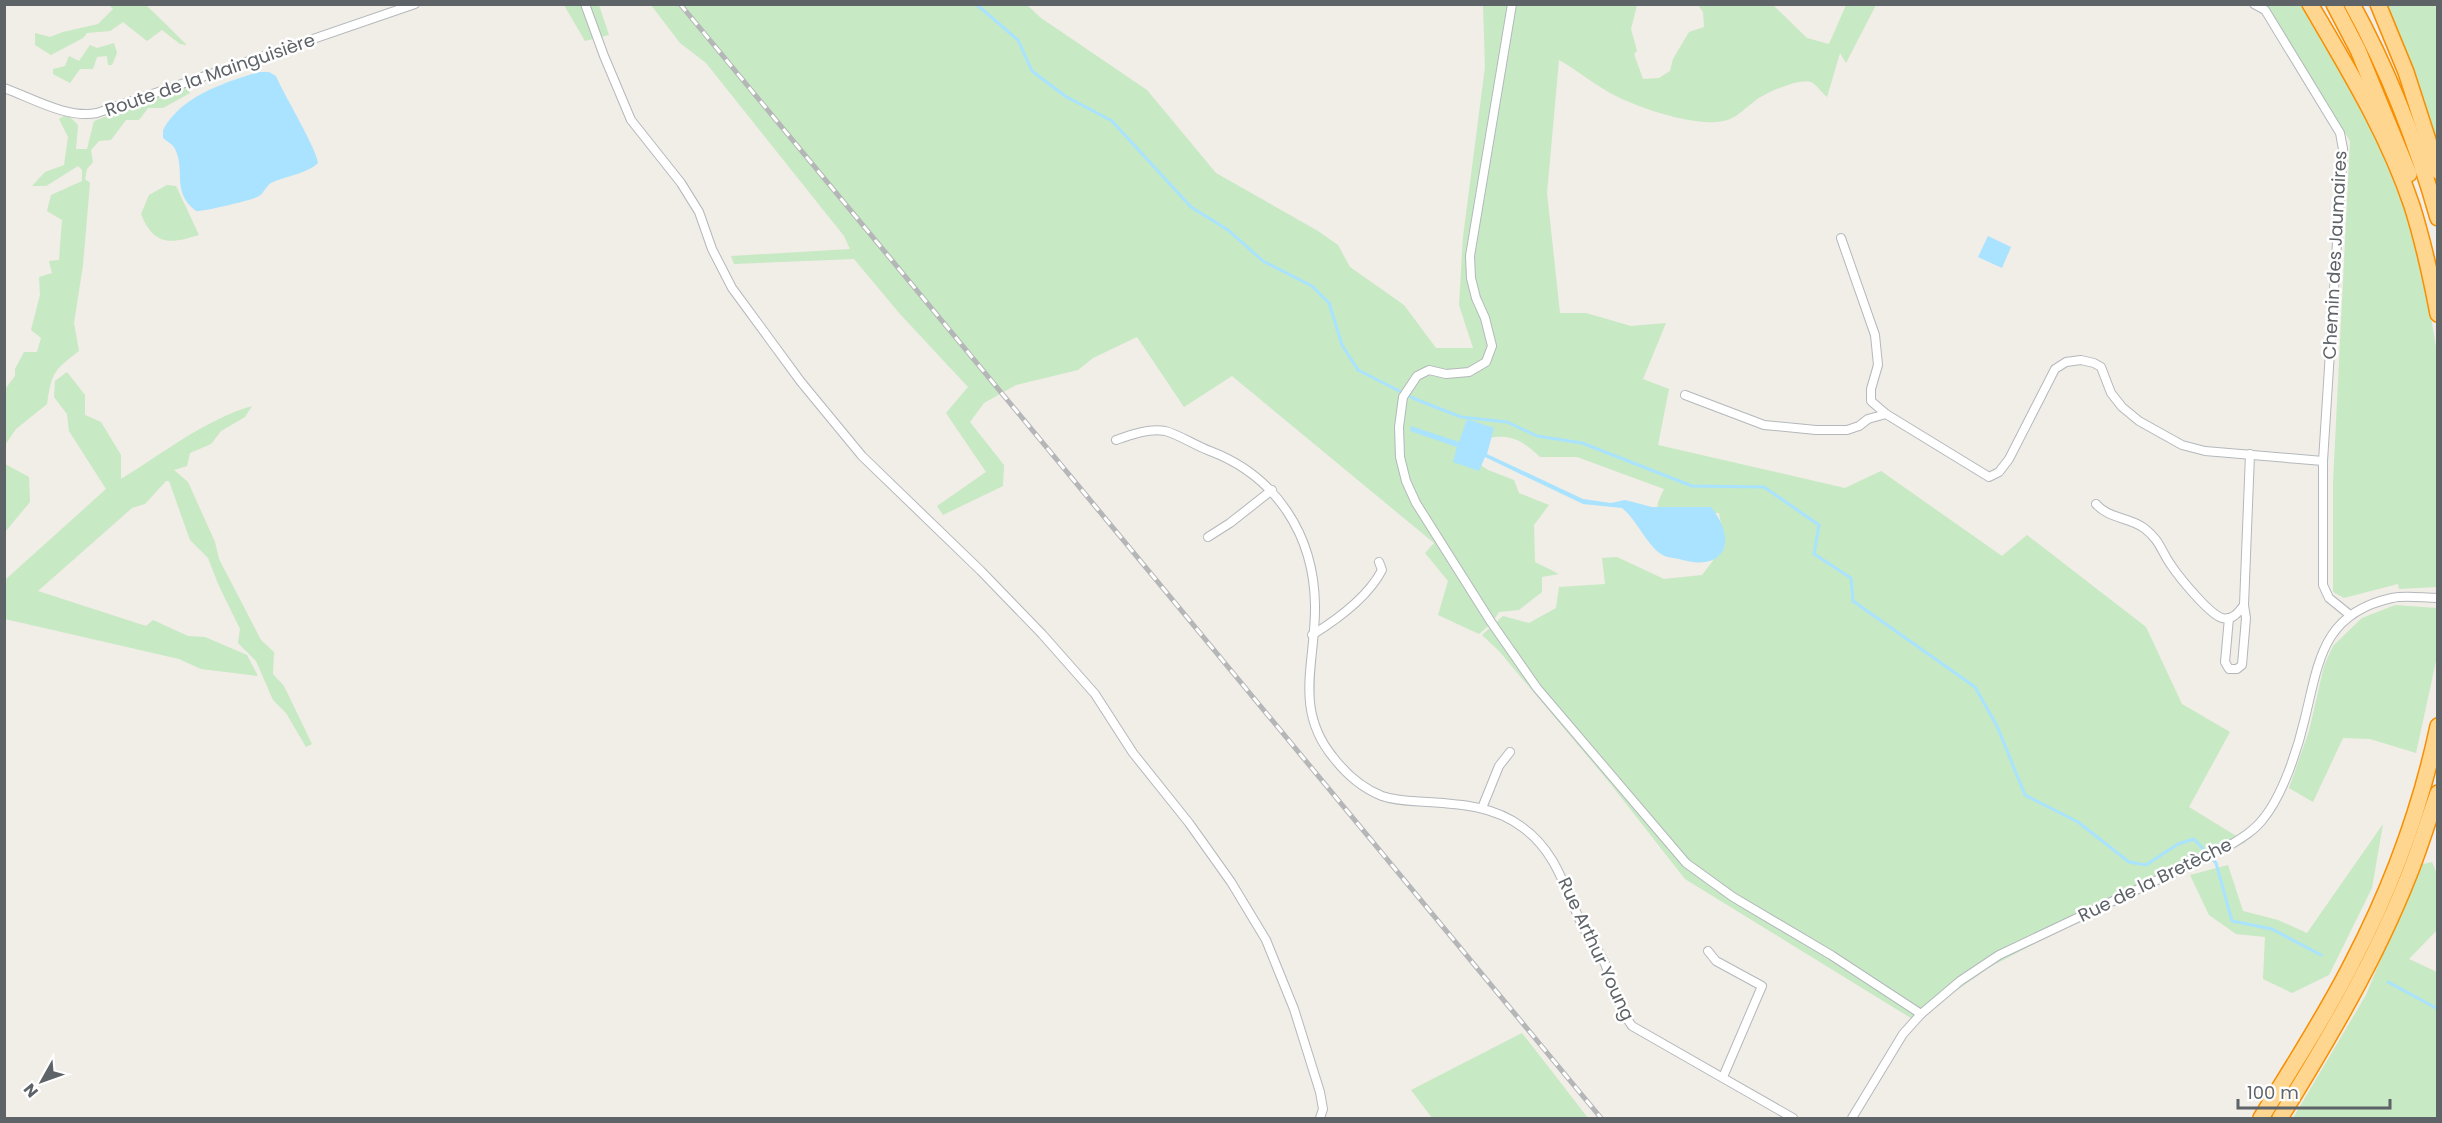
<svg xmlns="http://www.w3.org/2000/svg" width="2442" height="1123" viewBox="0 0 2442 1123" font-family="Poppins,sans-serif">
	<rect width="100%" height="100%" fill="#f1ede7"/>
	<g fill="#c7e9c3">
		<polygon points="145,4 187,45 180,44 162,30 147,41 123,22 110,31 87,33 83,38 51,55 35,45 35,33 50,37 63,32 98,24 113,9 109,5"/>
		<polygon points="564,5 599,5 609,35 585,41"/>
		<path d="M651,5H1027L1041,18L1147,90L1216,173L1318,231L1338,245L1350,267L1404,305L1436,348H1473L1459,305L1463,237L1485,67L1483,5H1637L1631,29L1637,51L1634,54L1643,79L1659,78L1670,71L1673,59L1689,32L1704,27L1703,12L1698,5H1773L1807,38L1829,44L1846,5H1876L1846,63L1840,53L1827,97C1822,93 1816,84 1811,82C1800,78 1764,93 1755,101C1741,111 1735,121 1716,122C1688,124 1643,109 1618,97C1597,87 1579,71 1559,60L1547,193L1560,313H1586L1631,326L1666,323L1643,379L1669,389L1658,445L1845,488L1881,471L2002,556L2027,535L2146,627L2182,704L2230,732L2189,807L2246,842L2148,884L1990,967L1914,1020L1685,879L1609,782L1499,651L1482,635L1503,616L1529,623L1556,608L1559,587L1605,584L1602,558L1617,557L1664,579L1702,575L1725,545L1719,513L1676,511L1657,515L1658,502L1664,489L1577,457H1540C1514,432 1501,434 1468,443L1464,454L1488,470L1514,480L1519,493L1549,505L1534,525L1535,562L1559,574L1542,577V592L1519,610L1499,612L1492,623L1479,634L1438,615L1448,581L1425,553L1434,543L1232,376L1184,407L1137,337L1093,358L1078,370L1016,385L984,403L970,422L1004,465L1003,486L943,515L937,506L986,472L946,413L968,387L900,314L854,259L734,264L731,256L850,249L844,236L706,63L680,43Z"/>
		<polygon points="2263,5 2304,5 2363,107 2399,192 2425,281 2437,353 2437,587 2399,589 2398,584 2344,598 2333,592 2333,483 2350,141 2302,63"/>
		<polygon points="2384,5 2435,5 2438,15 2437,155"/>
		<polygon points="114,43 117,53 112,65 108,65 107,56 97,57 93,69 80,69 70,83 53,74 53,69 65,66 69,56 79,61 90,45 97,48"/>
		<path d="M185,87L190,93L163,108H148L139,120H126L111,140L99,141L91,150L93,162L87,169L85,179L90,183L83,265L74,323L79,351C53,371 52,372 47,404L16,429L5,445V389L15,376V369L24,352H37L41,338L31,330L40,295L39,277L52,273L49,261L59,260L62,220L47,211L51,195L82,181V170L78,166L46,186H32L45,172L64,165L68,137L59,119L67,114L78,125L76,149H87L94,121Z"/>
		<path d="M167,185L176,186L199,235C170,244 154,246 141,214L149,195Z"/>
		<path d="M67,372L85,395V415L101,422L121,455V479C164,453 204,420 252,406L245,417L221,431L211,444L190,453L187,466L174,470L188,482L215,542L219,559L261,640L274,652L273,674L284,686L312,744L306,747L286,713L273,700L256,661L238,643L240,629L219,586L208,558L190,540L169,481H166L145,504L132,508L38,591L146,626L153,620L188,636L205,637L247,655L258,676L201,669L179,659L5,619V580L106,489L69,431L67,414L54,397L55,381Z"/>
		<polygon points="5,464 29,477 30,502 5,532"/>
		<polygon points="2395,605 2437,608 2436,661 2416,753 2370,739 2343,738 2313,802 2289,788 2309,731 2324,666 2333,646 2362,618"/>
		<polygon points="2383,824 2372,888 2329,975 2292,993 2263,979 2265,937 2236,934 2209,915 2190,875 2228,865 2243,911 2278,920 2307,933"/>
		<polygon points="2432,862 2437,874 2437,930 2409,959 2437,972 2437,1118 2293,1118 2366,995 2419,865"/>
		<polygon points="1522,1033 1588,1118 1432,1118 1411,1090"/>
	</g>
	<g fill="#a9e3ff">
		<path d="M258,72H269L276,76C283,93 318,151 318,163C307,174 285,176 271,183C266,186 264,193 259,196C253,200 201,212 196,211C170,191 187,170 174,147C171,143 166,141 163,138V130C181,96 223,83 258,72Z"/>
		<polygon points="1988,236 2011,247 2002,268 1978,257"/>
		<path d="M1467,419L1494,428L1487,454L1583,499L1611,503L1625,500L1652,507H1711C1739,542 1724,573 1679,559C1673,558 1665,557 1661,554C1646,544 1637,520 1622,508L1583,504L1485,457L1479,471L1453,462L1457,447L1410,431L1411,426L1459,442Z"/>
	</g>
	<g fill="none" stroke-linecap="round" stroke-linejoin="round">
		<g stroke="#a9e3ff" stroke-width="3">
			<polyline points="976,4 1018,40 1032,71 1065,96 1112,121 1191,207 1228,230 1263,261 1312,286 1329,303 1342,345 1358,370 1415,399 1461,417 1507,422 1537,436 1582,443 1692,486 1764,487 1819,525 1814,554 1851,578 1853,601 1975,687 1997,726 2025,795 2078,822 2129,862 2146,865 2178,844 2194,839 2216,863 2232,921 2272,929 2321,955"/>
			<polyline points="2388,982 2438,1009"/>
		</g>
		<defs>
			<g id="street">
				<polyline points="585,4 604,56 631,120 681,183 699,212 712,249 732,288 801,382 862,456 981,571 1042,634 1095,694 1133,753 1189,823 1231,882 1266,940 1294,1009 1320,1092 1323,1109 1320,1118"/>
				<polyline points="1512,4 1470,256 1471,278 1476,298 1485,318 1492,346 1486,362 1469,372 1446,374 1429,370 1417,376 1403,397 1399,427 1400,457 1406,481 1416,503 1491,622 1537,688 1686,863 1733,897 1831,955 1921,1014"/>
				<polyline points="2254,4 2265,10 2340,133 2343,149 2323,461"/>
				<path d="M4,88C32,98 67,119 97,113L415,4"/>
				<polyline points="1841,238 1875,335 1878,365 1871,389 1871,401 1886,414 1989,477 1999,472 2009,459 2055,369 2066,362 2081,360 2094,363 2101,367 2111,393 2122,407 2139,421 2182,445 2205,451 2323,461 2323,585 2329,598 2350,615"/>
				<polyline points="1685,395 1764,425 1816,430 1847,430 1859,426 1868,419 1886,414"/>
				<path d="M1116,440C1130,435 1149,428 1165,431C1178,434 1196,446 1210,451C1276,476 1314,535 1315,605C1316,662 1293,708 1333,757C1346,774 1362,788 1382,796C1396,801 1412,801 1427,802C1460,804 1494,806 1522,827C1556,851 1565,889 1582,925C1589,939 1599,950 1605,964C1614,986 1618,1007 1632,1026L1793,1118"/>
				<path d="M2096,504C2109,519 2129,517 2144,528C2160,540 2161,551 2171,565C2179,577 2209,614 2222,618C2232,621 2239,612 2244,605L2250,454"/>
				<polyline points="1208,537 1230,523 1272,490"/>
				<polyline points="2229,618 2225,662 2229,669 2237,669 2242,665 2246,618 2244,605"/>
				<path d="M1312,635C1338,619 1368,597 1382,570L1379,562"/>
				<polyline points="1482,808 1499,766 1510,752"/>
				<polyline points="1708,951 1716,961 1762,986 1723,1077"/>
				<path d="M1852,1118L1903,1034L1921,1014L1960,981L1999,955L2227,847C2240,839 2254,831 2263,819C2283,795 2298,748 2305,718C2319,660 2323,613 2392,598C2406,595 2423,598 2438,598"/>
			</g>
			<g id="highway">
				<path d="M2310,4C2348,69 2388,134 2412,206C2423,241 2431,277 2438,314"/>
				<polyline points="2334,4 2358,50 2409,174"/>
				<path d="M2352,4C2389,72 2417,144 2438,218"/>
				<polyline points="2378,4 2406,72 2438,171"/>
				<path d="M2261,1118C2292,1067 2326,1015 2353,961C2391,888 2421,807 2438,726"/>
				<path d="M2280,1118C2328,1040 2375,961 2409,875C2420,848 2428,820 2438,793"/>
			</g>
		</defs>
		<use href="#street" stroke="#b4b8bc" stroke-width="10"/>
		<use href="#highway" stroke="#f88e00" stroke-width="18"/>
		<use href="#street" stroke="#fff" stroke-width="8"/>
		<use href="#highway" stroke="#ffd690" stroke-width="15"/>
		<defs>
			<polyline id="rail" points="680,4 1601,1118"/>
		</defs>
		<use href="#rail" stroke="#b5b6b7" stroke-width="5"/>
		<use href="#rail" stroke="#fff" stroke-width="3" stroke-dasharray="9" stroke-linecap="butt"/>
	</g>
	<g text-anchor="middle" stroke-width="5" stroke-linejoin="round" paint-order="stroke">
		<g font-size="18" fill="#5e6368" stroke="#fff">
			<text transform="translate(210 75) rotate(-19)" y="6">Route de la Mainguisière</text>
			<text transform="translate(2335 255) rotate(-87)" y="6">Chemin des Jaumaires</text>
			<text transform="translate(2155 880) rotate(-26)" y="6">Rue de la Bretèche</text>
			<text transform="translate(1596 949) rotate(65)" y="6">Rue Arthur Young</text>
		</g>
	</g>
	<rect width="2442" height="1123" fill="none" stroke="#5e6368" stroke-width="12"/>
	<g transform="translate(42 1081) rotate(230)" stroke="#ffffff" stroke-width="4.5" paint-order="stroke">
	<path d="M0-4.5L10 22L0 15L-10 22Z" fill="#5e6368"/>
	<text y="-9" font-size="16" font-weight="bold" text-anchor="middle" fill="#5e6368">N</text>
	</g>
	<path d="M2238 1099v9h152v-9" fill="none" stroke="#5e6368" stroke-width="3"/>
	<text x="2247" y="1099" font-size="18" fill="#5e6368" stroke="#ffffff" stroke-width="4.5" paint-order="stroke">100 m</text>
</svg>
